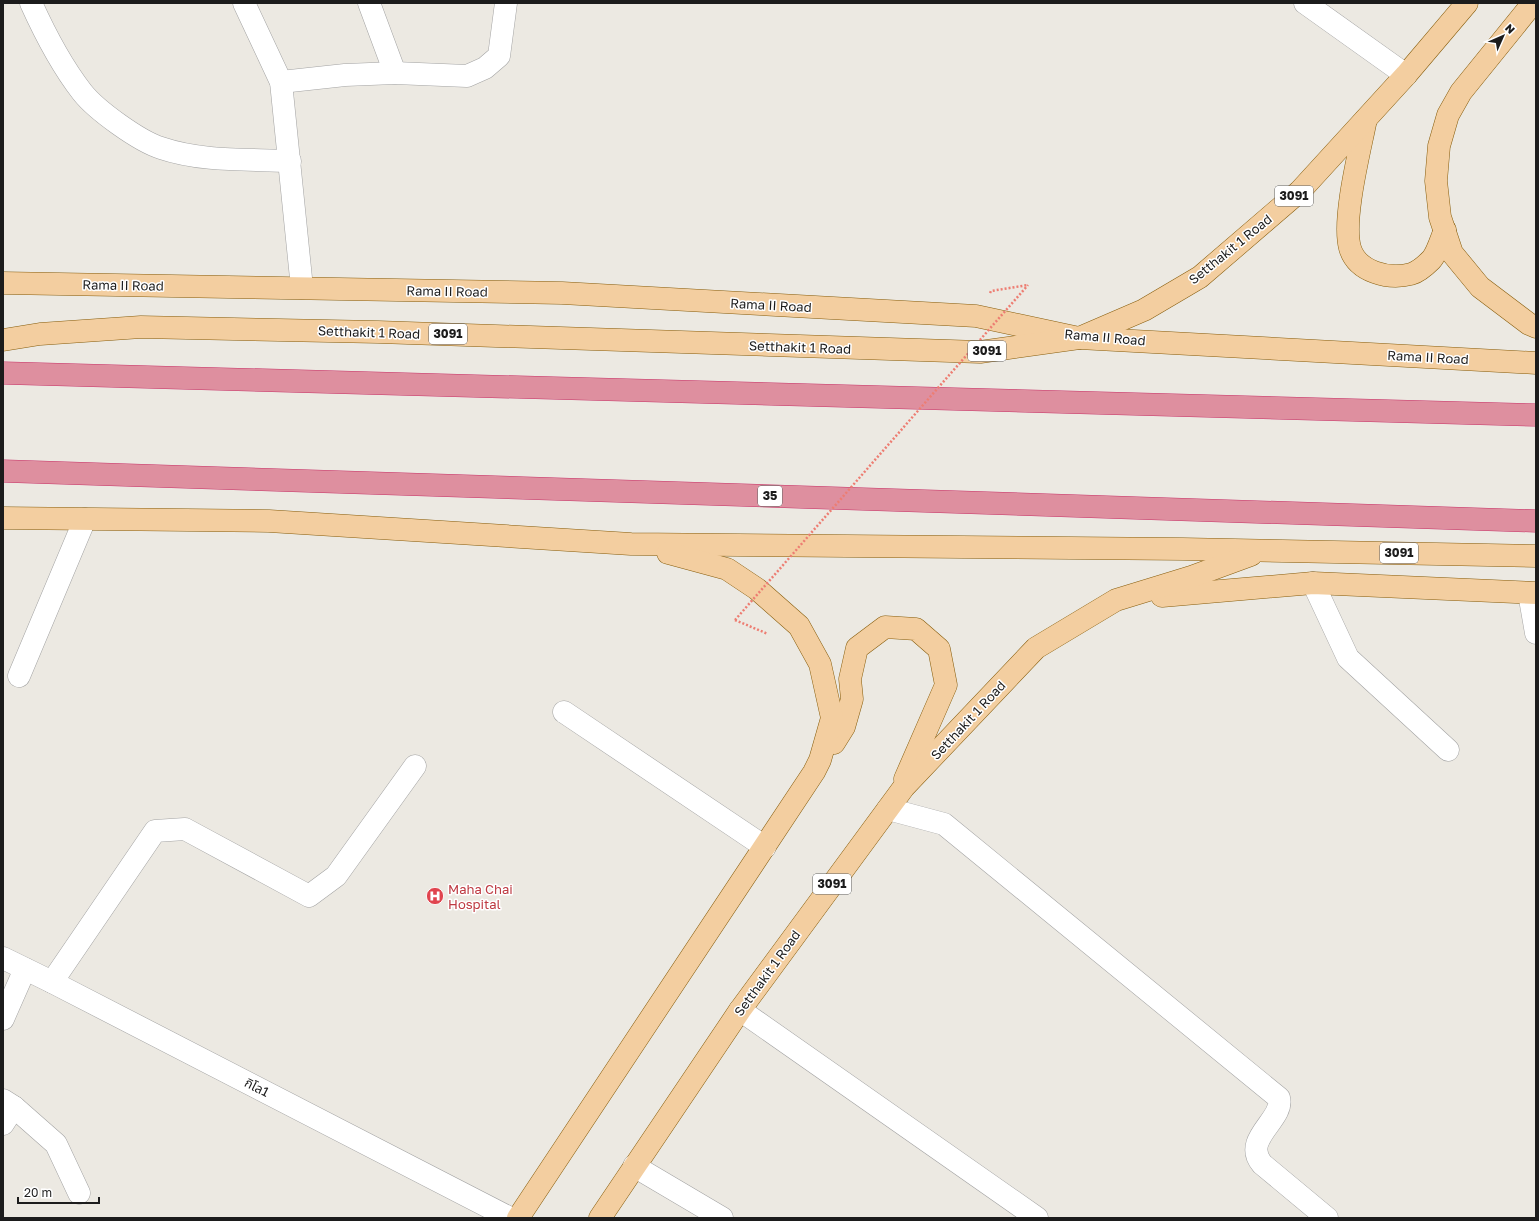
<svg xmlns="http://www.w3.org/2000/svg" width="1539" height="1221" viewBox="0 0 1539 1221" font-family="'Golos Text','Noto Sans Thai',sans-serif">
	<rect width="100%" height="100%" fill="#ece9e2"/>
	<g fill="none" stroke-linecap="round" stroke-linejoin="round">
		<defs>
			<g id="minor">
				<path d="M31,3C45,34 61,65 82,92C96,110 139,141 161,148C202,162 248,159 290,161"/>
				<polyline points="244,3 281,82 302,288"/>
				<polyline points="369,3 395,73"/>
				<polyline points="1305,3 1406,75"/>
				<polyline points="281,82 345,75 395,73 467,76 485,68 499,56 506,3"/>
				<polyline points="1313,583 1348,658 1448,750"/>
				<polyline points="1529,593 1536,633"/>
				<polyline points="19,676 85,519"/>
				<polyline points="564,712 765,847"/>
				<path d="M888,809L944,824L1279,1098C1285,1119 1241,1139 1262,1164L1327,1218"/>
				<polyline points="3,958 52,982 510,1218"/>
				<polyline points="52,982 155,831 185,829 309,896 336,876 415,766"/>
				<polyline points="740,1010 1037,1218"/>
				<polyline points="3,1019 25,969"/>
				<polyline points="3,1100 14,1107 3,1124"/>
				<polyline points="14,1107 56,1144 79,1193"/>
				<polyline points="634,1166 722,1218"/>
			</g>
			<g id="major">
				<polyline points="1533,3 1461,92 1448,115 1439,146 1436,181 1440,217 1452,253 1480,287 1529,324 1536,327"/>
				<path d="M1366,119C1360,150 1342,219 1350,248C1357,272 1389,280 1411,274C1418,272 1425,266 1431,260C1437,254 1441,239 1445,230"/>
				<polyline points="3,283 562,293 976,316 1079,338 1536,363"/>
				<polyline points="3,340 40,334 141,327 378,332 980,352 1079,338 1144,310 1200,277 1300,191 1406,75 1467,3"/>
				<polyline points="3,518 269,521 631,544 1183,549 1536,556"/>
				<polyline points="1162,596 1313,583 1536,593"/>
				<polyline points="834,743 844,727 852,699 850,679 857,648 885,627 916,629 939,649 946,685 905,779"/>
				<polyline points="518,1218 814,772 820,760 832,718 820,664 799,626 757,589 727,569 668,553"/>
				<polyline points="600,1218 740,1010 904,787 1036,648 1116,600 1191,577 1251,555"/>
			</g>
			<g id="highway">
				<polyline points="3,373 1536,415"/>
				<polyline points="3,471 1536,521"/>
			</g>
		</defs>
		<use href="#minor" stroke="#a3a3a3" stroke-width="23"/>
		<use href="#major" stroke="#875d0c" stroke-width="23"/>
		<use href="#highway" stroke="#c73267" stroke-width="23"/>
		<g stroke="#ed7d72" stroke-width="2.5" stroke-dasharray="2 2" stroke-linecap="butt">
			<polyline points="990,293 991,291 1028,285"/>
			<polyline points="735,620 768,634"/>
		</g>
		<use href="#minor" stroke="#fff" stroke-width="22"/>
		<use href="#major" stroke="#f3cea0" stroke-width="22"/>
		<use href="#highway" stroke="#de8f9f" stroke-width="22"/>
		<polyline stroke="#ed7d72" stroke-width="2.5" stroke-dasharray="2 2" stroke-linecap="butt" points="735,620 1028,285"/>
	</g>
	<defs>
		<symbol id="hospital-disc" viewBox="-11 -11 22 22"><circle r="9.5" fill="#e0444e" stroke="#fff"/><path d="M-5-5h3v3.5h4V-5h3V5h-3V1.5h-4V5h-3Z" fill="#fff"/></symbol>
	</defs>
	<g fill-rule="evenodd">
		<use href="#hospital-disc" x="425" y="886" width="20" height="20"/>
	</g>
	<g text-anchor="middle" stroke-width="3" stroke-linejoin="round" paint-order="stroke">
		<g fill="#fff" stroke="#606060" stroke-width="1">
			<rect x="1275" y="186" width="38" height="20" rx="3"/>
			<rect x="429" y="324" width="38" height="20" rx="3"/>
			<rect x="968" y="341" width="38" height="20" rx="3"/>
			<rect x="758" y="486" width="24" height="20" rx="3"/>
			<rect x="1380" y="543" width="38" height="20" rx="3"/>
			<rect x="813" y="874" width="38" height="20" rx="3"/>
		</g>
		<g font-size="12" font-weight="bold" fill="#1c1c1c">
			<text x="1294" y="200">3091</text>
			<text x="448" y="338">3091</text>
			<text x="987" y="355">3091</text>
			<text x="770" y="500">35</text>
			<text x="1399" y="557">3091</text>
			<text x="832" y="888">3091</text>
		</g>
		<g font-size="13" fill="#1c1c1c" stroke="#fff">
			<text transform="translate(1230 249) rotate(-39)" y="5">Setthakit 1 Road</text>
			<text transform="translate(123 285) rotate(1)" y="5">Rama II Road</text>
			<text transform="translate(447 291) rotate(1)" y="5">Rama II Road</text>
			<text transform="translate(771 305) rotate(3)" y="5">Rama II Road</text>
			<text transform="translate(369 332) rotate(2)" y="5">Setthakit 1 Road</text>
			<text transform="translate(1105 337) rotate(5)" y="5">Rama II Road</text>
			<text transform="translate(800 347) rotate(2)" y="5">Setthakit 1 Road</text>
			<text transform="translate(1428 357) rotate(3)" y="5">Rama II Road</text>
			<text transform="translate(968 720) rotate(-47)" y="5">Setthakit 1 Road</text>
			<text transform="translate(767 973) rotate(-54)" y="5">Setthakit 1 Road</text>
			<text transform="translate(257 1087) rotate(27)" y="5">กิโล1</text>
		</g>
		<g font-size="13" fill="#be3a42" stroke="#fff" text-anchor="start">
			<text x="448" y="894">Maha Chai<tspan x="448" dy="15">Hospital</tspan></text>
		</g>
	</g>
	<rect width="1539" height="1221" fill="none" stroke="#1c1c1c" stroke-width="8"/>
	<g transform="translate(1503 36) rotate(45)" stroke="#ffffff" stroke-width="3" paint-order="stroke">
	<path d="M0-3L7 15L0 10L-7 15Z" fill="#1c1c1c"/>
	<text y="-6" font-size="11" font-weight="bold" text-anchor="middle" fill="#1c1c1c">N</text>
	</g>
	<path d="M18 1197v6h81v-6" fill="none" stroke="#1c1c1c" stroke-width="2"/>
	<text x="24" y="1197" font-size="12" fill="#1c1c1c" stroke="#ffffff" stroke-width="3" paint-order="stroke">20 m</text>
</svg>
